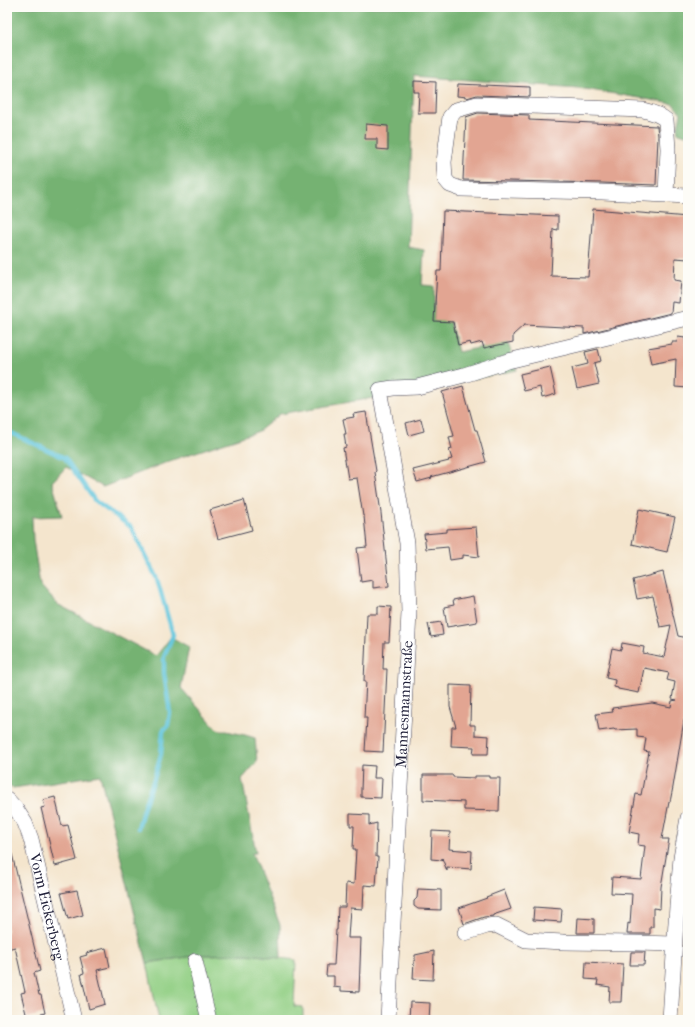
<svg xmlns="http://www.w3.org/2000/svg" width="695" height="1027" viewBox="0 0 695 1027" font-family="'IM FELL French Canon',serif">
	<rect width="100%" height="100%" fill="#fdfcf7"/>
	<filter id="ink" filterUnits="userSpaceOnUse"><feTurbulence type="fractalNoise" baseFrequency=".025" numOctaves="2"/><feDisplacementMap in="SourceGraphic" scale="8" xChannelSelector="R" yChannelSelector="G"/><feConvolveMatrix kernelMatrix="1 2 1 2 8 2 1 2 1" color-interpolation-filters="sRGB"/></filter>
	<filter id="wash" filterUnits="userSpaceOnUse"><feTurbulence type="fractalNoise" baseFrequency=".012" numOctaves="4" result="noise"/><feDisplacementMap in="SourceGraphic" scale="16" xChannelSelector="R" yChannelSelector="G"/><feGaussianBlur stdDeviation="0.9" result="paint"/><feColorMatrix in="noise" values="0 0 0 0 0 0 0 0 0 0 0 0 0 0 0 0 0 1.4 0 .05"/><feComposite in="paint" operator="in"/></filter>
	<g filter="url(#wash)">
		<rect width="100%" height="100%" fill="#f4e5cd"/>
		<polygon fill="#92cf84" stroke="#5a7860" points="247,954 296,960 294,1006 303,1007 303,1020 159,1020 147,963 200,955"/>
		<polygon fill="#75b272" stroke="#4c6a56" points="7,7 688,7 688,136 677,132 681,113 673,104 640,98 578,88 414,76 408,247 424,250 422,285 434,286 434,320 450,321 458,352 508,342 517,370 414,391 280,414 259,431 175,459 103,487 66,467 52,482 62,516 32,517 33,540 40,585 57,604 156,656 171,637 189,647 181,688 217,729 245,735 255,738 257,762 242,779 256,853 252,853 280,925 281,958 247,954 200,955 147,963 100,775 13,788 7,785"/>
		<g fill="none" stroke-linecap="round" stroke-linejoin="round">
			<polyline stroke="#5ec4db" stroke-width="4.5" points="7,431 65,458 95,501 131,527 157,579 173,635 164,657 164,673 170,713 168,725 163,731 161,754 154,779 144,806 138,828"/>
		</g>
		<g id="blocks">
			<g fill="#e2a592">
				<polygon points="414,81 436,82 435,113 418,113 419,92 414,92"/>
				<polygon points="458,84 530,87 530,97 477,95 467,98 467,97 457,96"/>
				<polygon points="478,113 529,115 529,120 657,126 658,136 656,185 602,183 463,180 466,117"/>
				<polygon points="366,124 388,126 388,150 377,149 377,139 365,139"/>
				<polygon points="593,209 688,217 688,259 675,258 674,280 681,281 679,303 672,302 671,313 584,334 584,328 524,325 513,335 513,342 484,348 482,342 471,345 470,342 458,345 453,322 434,321 437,271 441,271 443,211 558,216 558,230 553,229 551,276 588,277"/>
				<polygon points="678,337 685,338 687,366 688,366 688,388 675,387 676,359 651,364 648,348 672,344 672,342 677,342"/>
				<polygon points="598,349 601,361 594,363 599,384 577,389 572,368 588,364 585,352"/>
				<polygon points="550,367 556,394 542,398 540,387 524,391 520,374"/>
				<polygon points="463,386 475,430 477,430 486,462 431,477 432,478 417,482 413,470 449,461 448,460 452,459 449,450 452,449 449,437 454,436 442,392"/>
				<polygon points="366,412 376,471 375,472 381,513 389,586 373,588 373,580 361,582 357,548 367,547 364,516 363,516 357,478 348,479 343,448 346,447 344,434 346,434 343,419 354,417 353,414"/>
				<polygon points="421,419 424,431 409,435 406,423"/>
				<polygon points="244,500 252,530 218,539 210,510"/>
				<polygon points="639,509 675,517 667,552 632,544"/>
				<polygon points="476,527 479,557 463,555 463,558 450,560 448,547 426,549 424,534 447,532 447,529"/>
				<polygon points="663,572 678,636 688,638 688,708 686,720 684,720 673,787 670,802 669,802 662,839 669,839 661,887 660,909 653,908 653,927 650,927 650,934 627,934 628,923 630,924 632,894 611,893 612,877 641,879 645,846 638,845 639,834 629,832 636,794 641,795 649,752 644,751 646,738 637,737 637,729 615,730 614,729 599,731 596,714 613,712 612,708 652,703 671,707 672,701 677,700 672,699 675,682 667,680 669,673 644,668 639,693 618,689 618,688 614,687 615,680 606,678 612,648 621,650 622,643 644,647 643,653 664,657 671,625 660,627 653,596 637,599 633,580"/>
				<polygon points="473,596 477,622 447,627 444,607 454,605 453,600"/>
				<polygon points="378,606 391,607 389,642 384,642 383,669 387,669 383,752 365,751 367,718 364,718 366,681 364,681 367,614 378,614"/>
				<polygon points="441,622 443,635 431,637 428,624"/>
				<polygon points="450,685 471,686 470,725 475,725 475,735 489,736 488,754 473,754 474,747 451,746 452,727 456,727 450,707"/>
				<polygon points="362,765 375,766 374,778 382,778 381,798 361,797 361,790"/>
				<polygon points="423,775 453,775 453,777 475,778 475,776 489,776 489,778 500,778 499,811 464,810 464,802 423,800"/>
				<polygon points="55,797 62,826 68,825 77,860 55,866 41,808 45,807 43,800"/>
				<polygon points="350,814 369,815 369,825 377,823 376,857 378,857 376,886 364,885 363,909 350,908 348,938 361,938 359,992 341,991 341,988 334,987 334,976 326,976 327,965 334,965 336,930 337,930 338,907 345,907 346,883 354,884 356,849 353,849 354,826 350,826"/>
				<polygon points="432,831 450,832 449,849 472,851 471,869 447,867 447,871 442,858 442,860 431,859"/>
				<polygon points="7,854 12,854 40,971 34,973 39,995 41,995 45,1013 27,1018 21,993 25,992 15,947 7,949"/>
				<polygon points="418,889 441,890 441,910 418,909 414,906 414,901 417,898"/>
				<polygon points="77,890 83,915 68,919 61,893"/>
				<polygon points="504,890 511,909 493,915 493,916 484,917 464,924 459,908 487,898 486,897"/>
				<polygon points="534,907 562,909 561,922 533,920"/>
				<polygon points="578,918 594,919 594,933 577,933"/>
				<polygon points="106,948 110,967 97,970 105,1004 89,1009 81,974 84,973 80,957 87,955 86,953"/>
				<polygon points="434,951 433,980 413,979 414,960 415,960 415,955"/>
				<polygon points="631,952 645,952 644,965 630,965"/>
				<polygon points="586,962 623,964 621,1002 609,1002 610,987 597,985 598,980 585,979"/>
				<polygon points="410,1002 430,1003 429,1020 409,1020"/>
			</g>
		</g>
	</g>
	<g filter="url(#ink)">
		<use href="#blocks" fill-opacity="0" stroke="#423f51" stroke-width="1"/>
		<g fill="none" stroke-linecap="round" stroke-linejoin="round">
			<defs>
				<g id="minor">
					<path d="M666,195L668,149L666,120C659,114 652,112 643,110L477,104L456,110L450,117L444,162L445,179L450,185L461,189L602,192L688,196"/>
					<path id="s1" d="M7,799L16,809L25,823L31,839L74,1020"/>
					<polyline points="465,933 487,926 496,925 526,940 563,942 636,943 674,944"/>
					<polyline points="195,961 209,1020"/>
					<path id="s2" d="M388,1020L409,613L407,543L380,390L393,388L417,387L464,375L508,361L688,318"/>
					<polyline points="670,1020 677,906 681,858 688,818"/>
				</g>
			</defs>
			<use href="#minor" stroke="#423f51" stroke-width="16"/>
			<use href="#minor" stroke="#fff" stroke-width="15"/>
		</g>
	</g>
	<g text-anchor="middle" stroke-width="4" stroke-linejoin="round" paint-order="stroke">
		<g font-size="15" fill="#22223b" stroke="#fdfcf7">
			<text dy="5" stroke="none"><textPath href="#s2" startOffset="316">Mannesmannstraße</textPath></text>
			<text dy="5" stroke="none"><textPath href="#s1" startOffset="117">Vorm Eickerberg</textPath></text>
		</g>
	</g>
	<rect width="695" height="1027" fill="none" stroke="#fdfcf7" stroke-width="24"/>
</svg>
